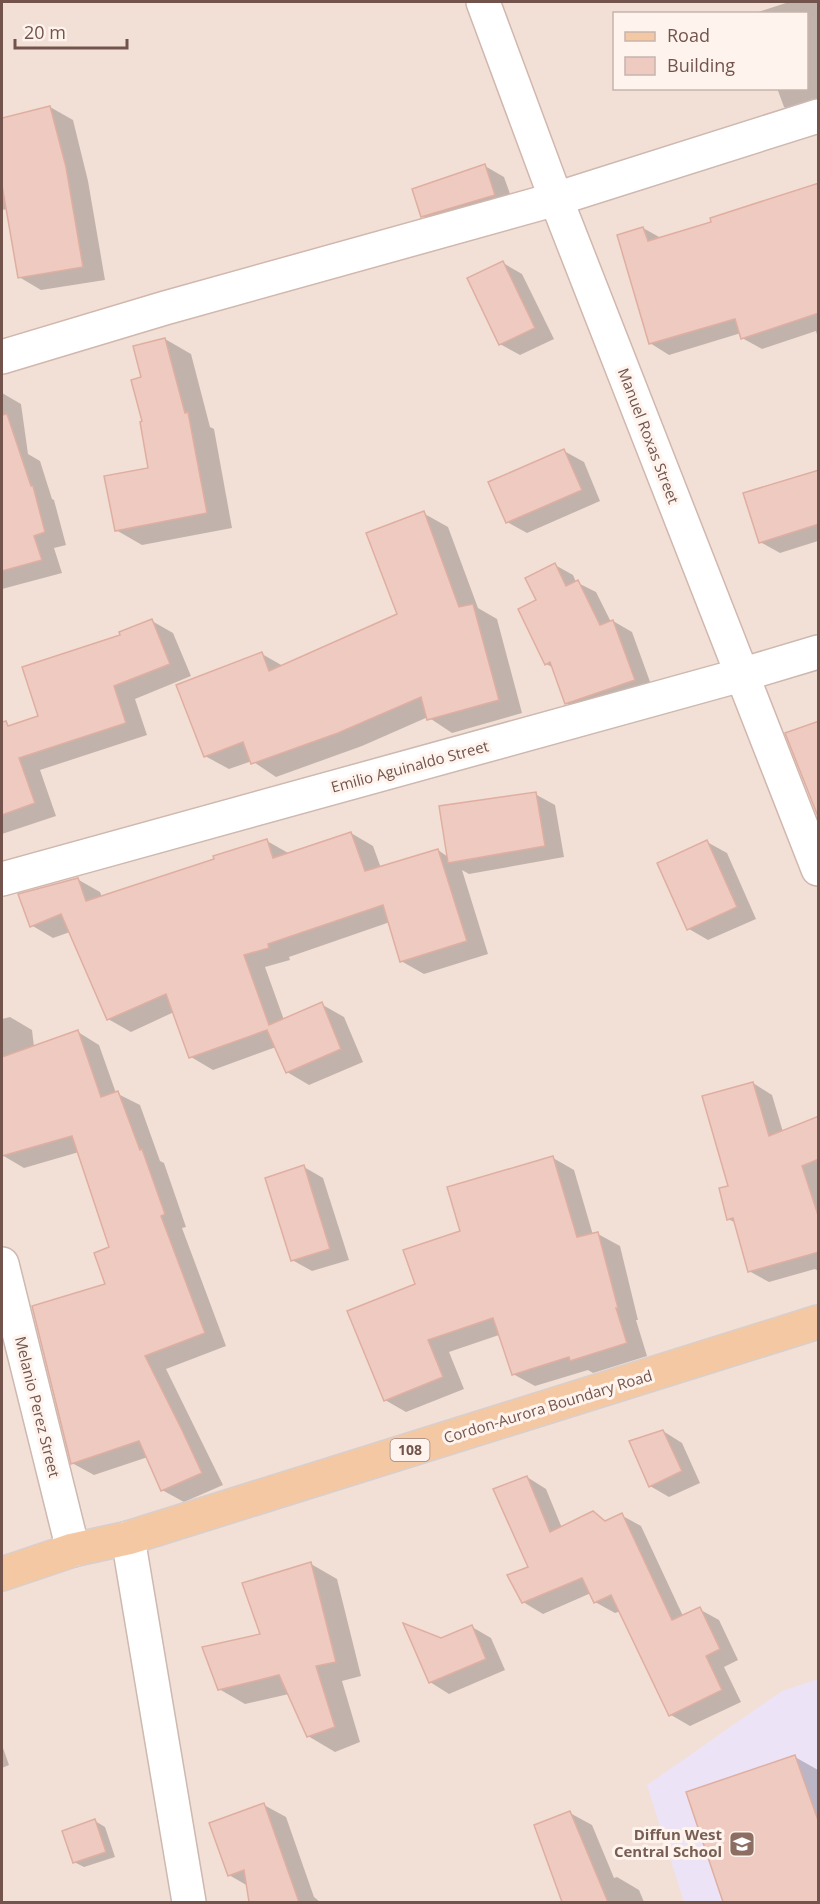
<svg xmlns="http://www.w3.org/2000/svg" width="820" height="1904" viewBox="0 0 820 1904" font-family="'Open Sans',sans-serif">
	<rect width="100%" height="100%" fill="#fbf0e7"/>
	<path fill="#f2e0d6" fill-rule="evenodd" d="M2,2H818V1902H2ZM614,14H806V88H614Z"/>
	<polygon fill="#ece3f7" points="818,1679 818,1902 684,1902 647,1785 782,1691"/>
	<g fill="#0003">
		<polygon points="789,2 818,2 818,115 805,119 784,107 777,88 806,88 806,14 752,14"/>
		<polygon points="50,107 73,120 88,181 105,280 41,290 19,277 7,209 2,210 2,120"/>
		<polygon points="485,166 504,177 514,205 442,227 423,216"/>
		<polygon points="818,187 818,338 816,331 762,349 742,338 741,333 669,355 650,343 643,228 661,238"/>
		<polygon points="503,263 522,274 554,339 520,355 500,344"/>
		<polygon points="165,339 191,354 210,427 214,429 232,528 142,545 116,530 150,469 144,423 143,378"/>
		<polygon points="2,393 21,404 28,454 40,461 52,499 54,500 66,545 54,548 62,573 2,589"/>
		<polygon points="564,451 584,462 600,501 527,533 507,522"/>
		<polygon points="818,471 818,541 780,553 760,542"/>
		<polygon points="423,513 448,527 478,608 497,619 522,713 452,733 428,717 362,746 276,777 252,761 229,769 205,756 262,654 283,666 398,615"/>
		<polygon points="555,565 573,575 576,582 596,592 611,622 613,621 632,632 653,690 585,714 566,703 554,668 546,664 538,600"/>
		<polygon points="152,621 173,633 191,676 135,699 147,735 40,770 56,816 2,834 2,730 40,717 122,636"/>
		<polygon points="535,794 555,805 564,857 469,874 462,870 488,954 424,974 401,961 390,922 289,957 290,960 265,967 284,1020 321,1004 344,1017 363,1062 309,1085 287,1072 276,1047 213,1070 191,1057 174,1012 131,1032 108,1019 70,932 53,938 31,925 77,879 100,892 102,897 216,860 267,841 290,854 351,833 373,846 381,868 438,850 448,857"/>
		<polygon points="707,842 727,853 756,919 708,940 689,929"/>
		<polygon points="10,1017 32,1030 34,1047 78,1032 99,1045 116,1093 140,1105 160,1161 164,1163 186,1227 182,1228 226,1346 166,1369 223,1485 184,1502 162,1490 148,1457 94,1475 72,1463 107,1285 111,1248 79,1152 24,1168 2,1155 2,1019"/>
		<polygon points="753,1083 772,1095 783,1132 818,1117 818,1271 815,1269 769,1282 749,1271 736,1223 728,1219 730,1187"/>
		<polygon points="553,1158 574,1170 593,1235 598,1234 620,1246 638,1320 636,1320 647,1356 593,1373 588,1370 535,1386 513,1374 499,1335 449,1352 464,1389 406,1412 385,1400 417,1285 462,1232"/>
		<polygon points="304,1167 323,1178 349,1260 312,1271 292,1260"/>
		<polygon points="663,1431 682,1443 700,1483 669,1497 650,1486"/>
		<polygon points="527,1477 546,1489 562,1528 593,1513 607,1522 621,1515 641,1526 683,1616 699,1609 719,1620 738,1660 724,1667 741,1702 690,1726 671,1715 621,1611 615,1613 595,1602 591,1593 543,1614 523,1602 509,1576 530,1568"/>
		<polygon points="311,1564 337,1579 361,1676 342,1681 360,1742 335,1752 308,1736 289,1694 245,1704 219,1689 262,1635"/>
		<polygon points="472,1627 491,1638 505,1670 449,1694 430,1682 441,1640"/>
		<polygon points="2,1745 9,1765 2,1768"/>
		<polygon points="795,1757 818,1770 818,1902 725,1902 688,1793"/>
		<polygon points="264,1805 286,1817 314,1897 320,1902 251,1902 248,1886 229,1875"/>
		<polygon points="570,1813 592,1825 614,1878 617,1877 639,1890 644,1902 563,1902 536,1826"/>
		<polygon points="95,1821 105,1827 115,1857 84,1867 74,1862"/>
	</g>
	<g fill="#efcac0" stroke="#e0aea1" stroke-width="1.5">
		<polygon points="50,106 66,167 83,267 18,278 2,185 2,118"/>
		<polygon points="485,164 495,195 421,217 412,189"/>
		<polygon points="819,183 819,313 741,339 735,319 649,344 617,235 643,227 648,241 711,222 710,218"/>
		<polygon points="503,261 535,328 499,345 467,278"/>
		<polygon points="165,338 185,413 188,412 207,513 115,531 104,476 148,468 140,422 142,421 131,380 141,377 133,346"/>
		<polygon points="7,414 31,486 33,486 45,532 34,536 42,560 2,571 2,415"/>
		<polygon points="564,449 582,490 506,523 488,482"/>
		<polygon points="819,470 819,524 759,543 743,493"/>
		<polygon points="424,511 459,607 473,604 499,700 427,720 421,697 338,733 251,764 243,742 204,757 176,685 262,652 269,671 397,614 366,533"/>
		<polygon points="555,563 566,586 578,580 600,625 613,620 635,680 565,704 550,662 545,665 518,609 536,600 525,578"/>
		<polygon points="152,619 170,664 114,686 126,723 19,758 35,803 2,815 2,722 6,721 8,726 38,716 22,667 120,635 119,632"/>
		<polygon points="819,721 819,819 785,733"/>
		<polygon points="536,792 545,846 448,863 439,806"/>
		<polygon points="351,832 365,871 438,849 467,941 400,962 383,905 268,944 269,948 244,955 269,1025 322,1002 341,1049 286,1073 267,1030 189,1058 166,994 107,1020 61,914 30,927 18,894 78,878 86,901 214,859 213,856 267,839 273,858"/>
		<polygon points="707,840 737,907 687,930 657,863"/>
		<polygon points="78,1030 101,1097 118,1091 140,1150 142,1149 165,1214 161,1216 205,1333 145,1356 182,1430 202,1473 161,1491 139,1441 71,1464 32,1306 105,1284 94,1253 109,1247 72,1136 2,1156 2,1057"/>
		<polygon points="753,1082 769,1136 819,1116 819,1159 802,1166 819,1218 819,1252 748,1272 733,1218 727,1220 719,1188 728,1186 702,1096"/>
		<polygon points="553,1156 577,1237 598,1232 618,1308 616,1308 627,1343 570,1361 569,1357 512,1375 493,1318 428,1340 443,1377 384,1401 347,1311 415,1284 403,1250 460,1231 447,1187"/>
		<polygon points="304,1165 330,1249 291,1261 265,1178"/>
		<polygon points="663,1430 682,1471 649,1487 629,1441"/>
		<polygon points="527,1476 550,1532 593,1511 605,1521 622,1513 672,1620 700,1607 720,1649 706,1656 722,1690 669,1716 611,1595 594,1603 582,1578 522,1603 507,1575 528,1567 493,1489"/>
		<polygon points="311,1562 336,1662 316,1666 335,1727 307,1737 279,1675 218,1690 202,1647 260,1634 242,1583"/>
		<polygon points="403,1623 441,1638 472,1625 486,1659 429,1683"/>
		<polygon points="795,1755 819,1823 819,1902 723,1902 686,1792"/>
		<polygon points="264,1803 299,1902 249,1902 244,1870 228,1876 209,1823"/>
		<polygon points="570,1811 608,1902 562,1902 534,1825"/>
		<polygon points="95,1819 106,1852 73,1863 62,1831"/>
	</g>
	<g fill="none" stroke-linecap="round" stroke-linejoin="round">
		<defs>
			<g id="street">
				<polyline points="556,199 818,116"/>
				<polyline points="2,879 741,675 818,652"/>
				<polyline points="2,1264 73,1550"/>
				<polyline points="128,1538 189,1902"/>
			</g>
			<g id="secondary">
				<polyline points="483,2 556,199 818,869"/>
				<polyline points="2,357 165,308 556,199"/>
			</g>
			<polyline id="primary" points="2,1574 73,1550 128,1538 818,1322"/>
		</defs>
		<use href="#street" stroke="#ceb8b0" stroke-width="36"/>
		<use href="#secondary" stroke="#d1b7ae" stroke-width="36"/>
		<use href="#primary" stroke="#d8cfcd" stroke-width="36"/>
		<use href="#street" stroke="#fff" stroke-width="33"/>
		<use href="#secondary" stroke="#fff" stroke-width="33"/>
		<use href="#primary" stroke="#f5c8a4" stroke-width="33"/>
	</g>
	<defs>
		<symbol id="school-square" viewBox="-11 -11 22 22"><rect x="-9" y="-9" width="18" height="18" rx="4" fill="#8d6e63" stroke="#fef4ed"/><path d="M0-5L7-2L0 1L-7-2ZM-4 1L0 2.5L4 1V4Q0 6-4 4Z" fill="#fff"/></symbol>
	</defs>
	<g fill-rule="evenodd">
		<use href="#school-square" x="727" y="1829" width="30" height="30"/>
	</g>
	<g text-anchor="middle" stroke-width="6" stroke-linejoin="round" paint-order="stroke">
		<rect fill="#fef4ed" stroke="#9d847d" stroke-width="1.5" x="390.5" y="1439" width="39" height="22" rx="4.5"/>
		<g font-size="14" font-weight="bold" fill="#73544d">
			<text x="410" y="1455">108</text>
		</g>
		<g font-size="15" fill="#73544d" stroke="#fef4ed">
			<text transform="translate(648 436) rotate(69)" y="5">Manuel Roxas Street</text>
			<text transform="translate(410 767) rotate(-15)" y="5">Emilio Aguinaldo Street</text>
			<text transform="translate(37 1407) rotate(76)" y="5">Melanio Perez Street</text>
			<text transform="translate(548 1407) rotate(-17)" y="5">Cordon-Aurora Boundary Road</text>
		</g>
		<g font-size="15" font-weight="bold" fill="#785e54" stroke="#fef4ed" text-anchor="end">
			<text x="722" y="1840">Diffun West<tspan x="722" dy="17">Central School</tspan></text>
		</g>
	</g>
	<rect width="820" height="1904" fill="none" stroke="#73544d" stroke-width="6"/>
	<rect x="613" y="12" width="195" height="78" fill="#fef4ed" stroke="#c6b4ad" stroke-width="1.5"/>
	<rect x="625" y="32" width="30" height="9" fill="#f5c8a4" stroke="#c6b4ad" stroke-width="1.5"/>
	<text x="667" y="42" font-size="18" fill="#73544d">Road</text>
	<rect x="625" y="57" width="30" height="18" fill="#efcac0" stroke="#c6b4ad" stroke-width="1.5"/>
	<text x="667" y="72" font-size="18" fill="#73544d">Building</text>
	<path d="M15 39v9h112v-9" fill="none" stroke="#73544d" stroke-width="3"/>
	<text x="24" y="39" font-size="18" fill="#73544d" stroke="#fef4ed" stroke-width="4.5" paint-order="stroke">20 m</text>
</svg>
